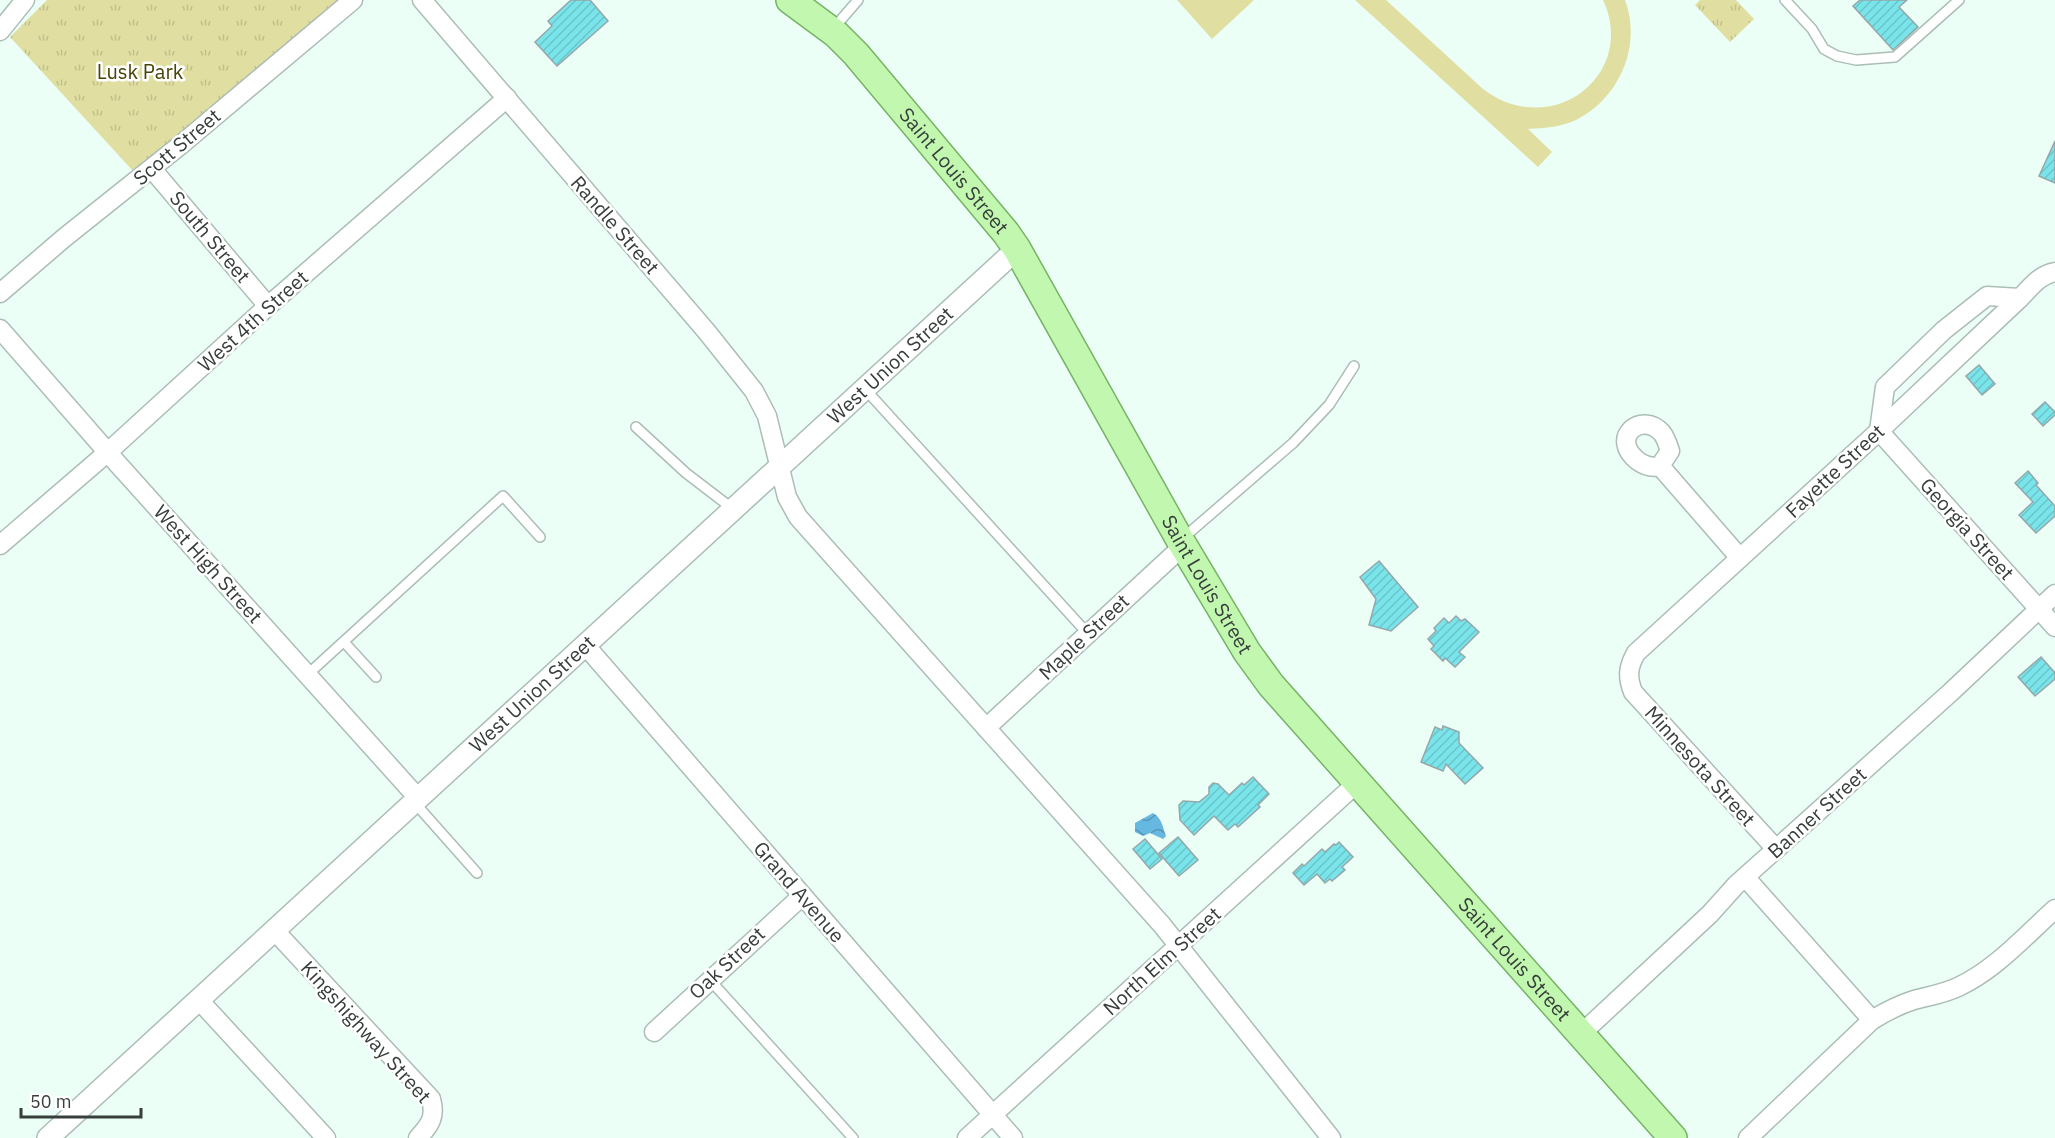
<svg xmlns="http://www.w3.org/2000/svg" width="2055" height="1138" viewBox="0 0 2055 1138" font-family="'IBM Plex Sans',sans-serif">
	<defs>
		<pattern id="park-tufts" width="24" height="20" patternUnits="userSpaceOnUse" patternTransform="scale(1.5)"><rect width="24" height="20" fill="#e0dfa1"/><path d="M3 7l-1-3M5 7V3M7 7l1-3M15 17l-1-3M17 17v-4M19 17l1-3" fill="none" stroke="#c1c08c"/></pattern>
		<pattern id="water-waves" width="16" height="10" patternUnits="userSpaceOnUse" patternTransform="scale(1.5)"><rect width="16" height="10" fill="#67b8e1"/><path d="M0 5q4-4 8 0t8 0" fill="none" stroke="#5697b8"/></pattern>
		<pattern id="building-hatch" width="6" height="6" patternUnits="userSpaceOnUse" patternTransform="scale(1.5)"><rect width="6" height="6" fill="#7ae4eb"/><path d="M-1 1l2-2M0 6l6-6M5 7l2-2" fill="none" stroke="#6ac5ca"/></pattern>
	</defs>
	<rect width="100%" height="100%" fill="#ecfff7"/>
	<g fill="url(#park-tufts)">
		<polygon points="47,0 338,0 134,172 10,37"/>
		<polygon points="1700,0 1736,0 1754,19 1730,42 1695,5"/>
	</g>
	<g fill="#e0dfa1">
		<polygon points="1177,0 1254,0 1212,39"/>
		<path d="M1355,0H1386L1483,89C1551,141 1638,75 1603,0H1625C1642,45 1620,97 1578,119C1562,127 1545,128 1528,129L1552,152L1538,167Z"/>
	</g>
	<path fill="url(#water-waves)" d="M1153,813C1162,818 1163,828 1166,836L1163,839L1150,833L1143,836L1135,832V823Z"/>
	<g fill="url(#building-hatch)" stroke="#94a7a9" stroke-width="1.5">
		<polygon points="571,0 590,0 608,21 557,66 535,42 552,26 548,21"/>
		<polygon points="1860,0 1907,0 1899,7 1918,27 1893,50 1853,6"/>
		<polygon points="2055,141 2055,183 2039,176"/>
		<polygon points="1979,365 1995,384 1982,395 1966,376"/>
		<polygon points="2045,402 2055,412 2055,415 2043,426 2032,414"/>
		<polygon points="2028,471 2038,483 2036,485 2055,506 2055,516 2036,533 2019,515 2033,502 2015,483"/>
		<polygon points="1379,561 1418,607 1391,631 1369,625 1376,599 1360,577"/>
		<polygon points="1456,616 1461,621 1465,619 1479,632 1459,652 1465,657 1455,667 1445,658 1443,661 1431,649 1434,646 1428,639 1436,631 1434,628 1444,618 1449,623"/>
		<polygon points="2041,657 2055,673 2055,679 2035,696 2018,677"/>
		<polygon points="1443,726 1459,732 1459,743 1483,768 1465,784 1446,764 1443,771 1421,762 1435,727 1442,730"/>
		<polygon points="1253,777 1269,794 1258,805 1260,807 1238,827 1235,824 1228,830 1214,816 1194,835 1180,820 1179,805 1183,801 1199,802 1209,794 1209,787 1213,783 1218,784 1229,795 1242,783 1244,785"/>
		<polygon points="1178,837 1198,860 1179,876 1159,853"/>
		<polygon points="1145,839 1162,859 1150,869 1133,849"/>
		<polygon points="1339,842 1353,857 1342,867 1345,870 1332,881 1330,879 1325,883 1317,874 1304,885 1293,873 1302,864 1304,866 1322,849 1325,852 1334,844 1336,845"/>
	</g>
	<g fill="none" stroke-linecap="round" stroke-linejoin="round">
		<defs>
			<g id="service">
				<polyline points="1785,0 1812,29 1824,49 1837,56 1856,60 1895,57 1959,0"/>
				<polyline points="833,29 858,0"/>
				<polyline points="865,389 1088,634"/>
				<polyline points="636,427 686,473 733,509"/>
				<polyline points="1182,539 1293,443 1329,405 1354,366"/>
				<polyline points="344,642 376,677"/>
				<polyline points="307,675 503,496 540,537"/>
				<polyline points="414,802 477,873"/>
				<polyline points="710,980 853,1138"/>
			</g>
			<g id="minor">
				<polyline points="422,0 707,332 754,391 767,416 787,497 798,517 1162,925 1331,1138"/>
				<polyline points="0,31 25,0"/>
				<polyline points="152,169 268,306"/>
				<polyline points="0,293 64,238 183,143 353,0"/>
				<polyline points="2020,298 1987,296 1944,330 1885,387 1879,431 2055,627"/>
				<polyline points="0,329 117,463 418,798"/>
				<path d="M1660,466C1652,468 1645,466 1638,461C1608,438 1642,410 1662,433C1666,438 1668,445 1670,451L1660,466L1740,558"/>
				<polyline points="0,545 108,452 268,306 507,98"/>
				<polyline points="585,645 1013,1138"/>
				<polyline points="986,728 1183,546"/>
				<path d="M1776,849L1633,692C1627,677 1628,667 1636,653L1879,431L2020,298C2031,287 2039,275 2055,272"/>
				<polyline points="1745,877 1872,1020"/>
				<path d="M274,930L431,1099C436,1117 430,1125 418,1138"/>
				<polyline points="198,999 326,1138"/>
				<polyline points="654,1032 802,896"/>
				<polyline points="1581,1034 1710,914 1736,885 1951,692 2055,594"/>
				<polyline points="967,1138 1357,783"/>
				<path d="M1748,1138L1872,1020C1885,1012 1898,1005 1914,1000C1929,996 1943,994 1958,987C1995,970 2025,936 2055,909"/>
			</g>
			<g id="tertiary">
				<path id="s1" d="M48,1138L1017,249"/>
			</g>
			<g id="primary">
				<path id="s2" d="M790,0L836,34L856,54L1006,233L1017,249L1180,540L1247,652L1271,685L1673,1138"/>
			</g>
		</defs>
		<use href="#service" stroke="#abbdb6" stroke-width="12"/>
		<use href="#minor" stroke="#abbdb6" stroke-width="21"/>
		<use href="#tertiary" stroke="#abbdb6" stroke-width="24"/>
		<use href="#primary" stroke="#77b265" stroke-width="30"/>
		<use href="#service" stroke="#fff" stroke-width="9"/>
		<use href="#minor" stroke="#fff" stroke-width="18"/>
		<use href="#tertiary" stroke="#fff" stroke-width="21"/>
		<use href="#primary" stroke="#c2f7b0" stroke-width="27"/>
	</g>
	<g text-anchor="middle" stroke-width="5" stroke-linejoin="round" paint-order="stroke">
		<g font-size="20" fill="#474506" stroke="#fff">
			<text x="140" y="79">Lusk Park</text>
		</g>
		<g font-size="20" fill="#373e3b" stroke="#fff">
			<text transform="translate(177 147) rotate(-40)" y="7">Scott Street</text>
			<text dy="7" stroke="none"><textPath href="#s2" startOffset="238">Saint Louis Street</textPath></text>
			<text transform="translate(615 225) rotate(49)" y="7">Randle Street</text>
			<text transform="translate(210 237) rotate(50)" y="7">South Street</text>
			<text transform="translate(253 321) rotate(-42)" y="7">West 4th Street</text>
			<text dy="7" stroke="none"><textPath href="#s1" startOffset="1143">West Union Street</textPath></text>
			<text transform="translate(1835 471) rotate(-43)" y="7">Fayette Street</text>
			<text transform="translate(1967 529) rotate(48)" y="7">Georgia Street</text>
			<text transform="translate(208 564) rotate(48)" y="7">West High Street</text>
			<text dy="7" stroke="none"><textPath href="#s2" startOffset="724">Saint Louis Street</textPath></text>
			<text transform="translate(1084 637) rotate(-43)" y="7">Maple Street</text>
			<text dy="7" stroke="none"><textPath href="#s1" startOffset="657">West Union Street</textPath></text>
			<text transform="translate(1700 766) rotate(48)" y="7">Minnesota Street</text>
			<text transform="translate(1817 813) rotate(-42)" y="7">Banner Street</text>
			<text transform="translate(799 892) rotate(49)" y="7">Grand Avenue</text>
			<text dy="7" stroke="none"><textPath href="#s2" startOffset="1210">Saint Louis Street</textPath></text>
			<text transform="translate(1162 961) rotate(-42)" y="7">North Elm Street</text>
			<text transform="translate(727 963) rotate(-43)" y="7">Oak Street</text>
			<text transform="translate(366 1032) rotate(48)" y="7">Kingshighway Street</text>
		</g>
	</g>
	<path d="M21 1108v9h120v-9" fill="none" stroke="#373e3b" stroke-width="3"/>
	<text x="30" y="1108" font-size="18" fill="#373e3b" stroke="#ffffff" stroke-width="4.5" paint-order="stroke">50 m</text>
</svg>
